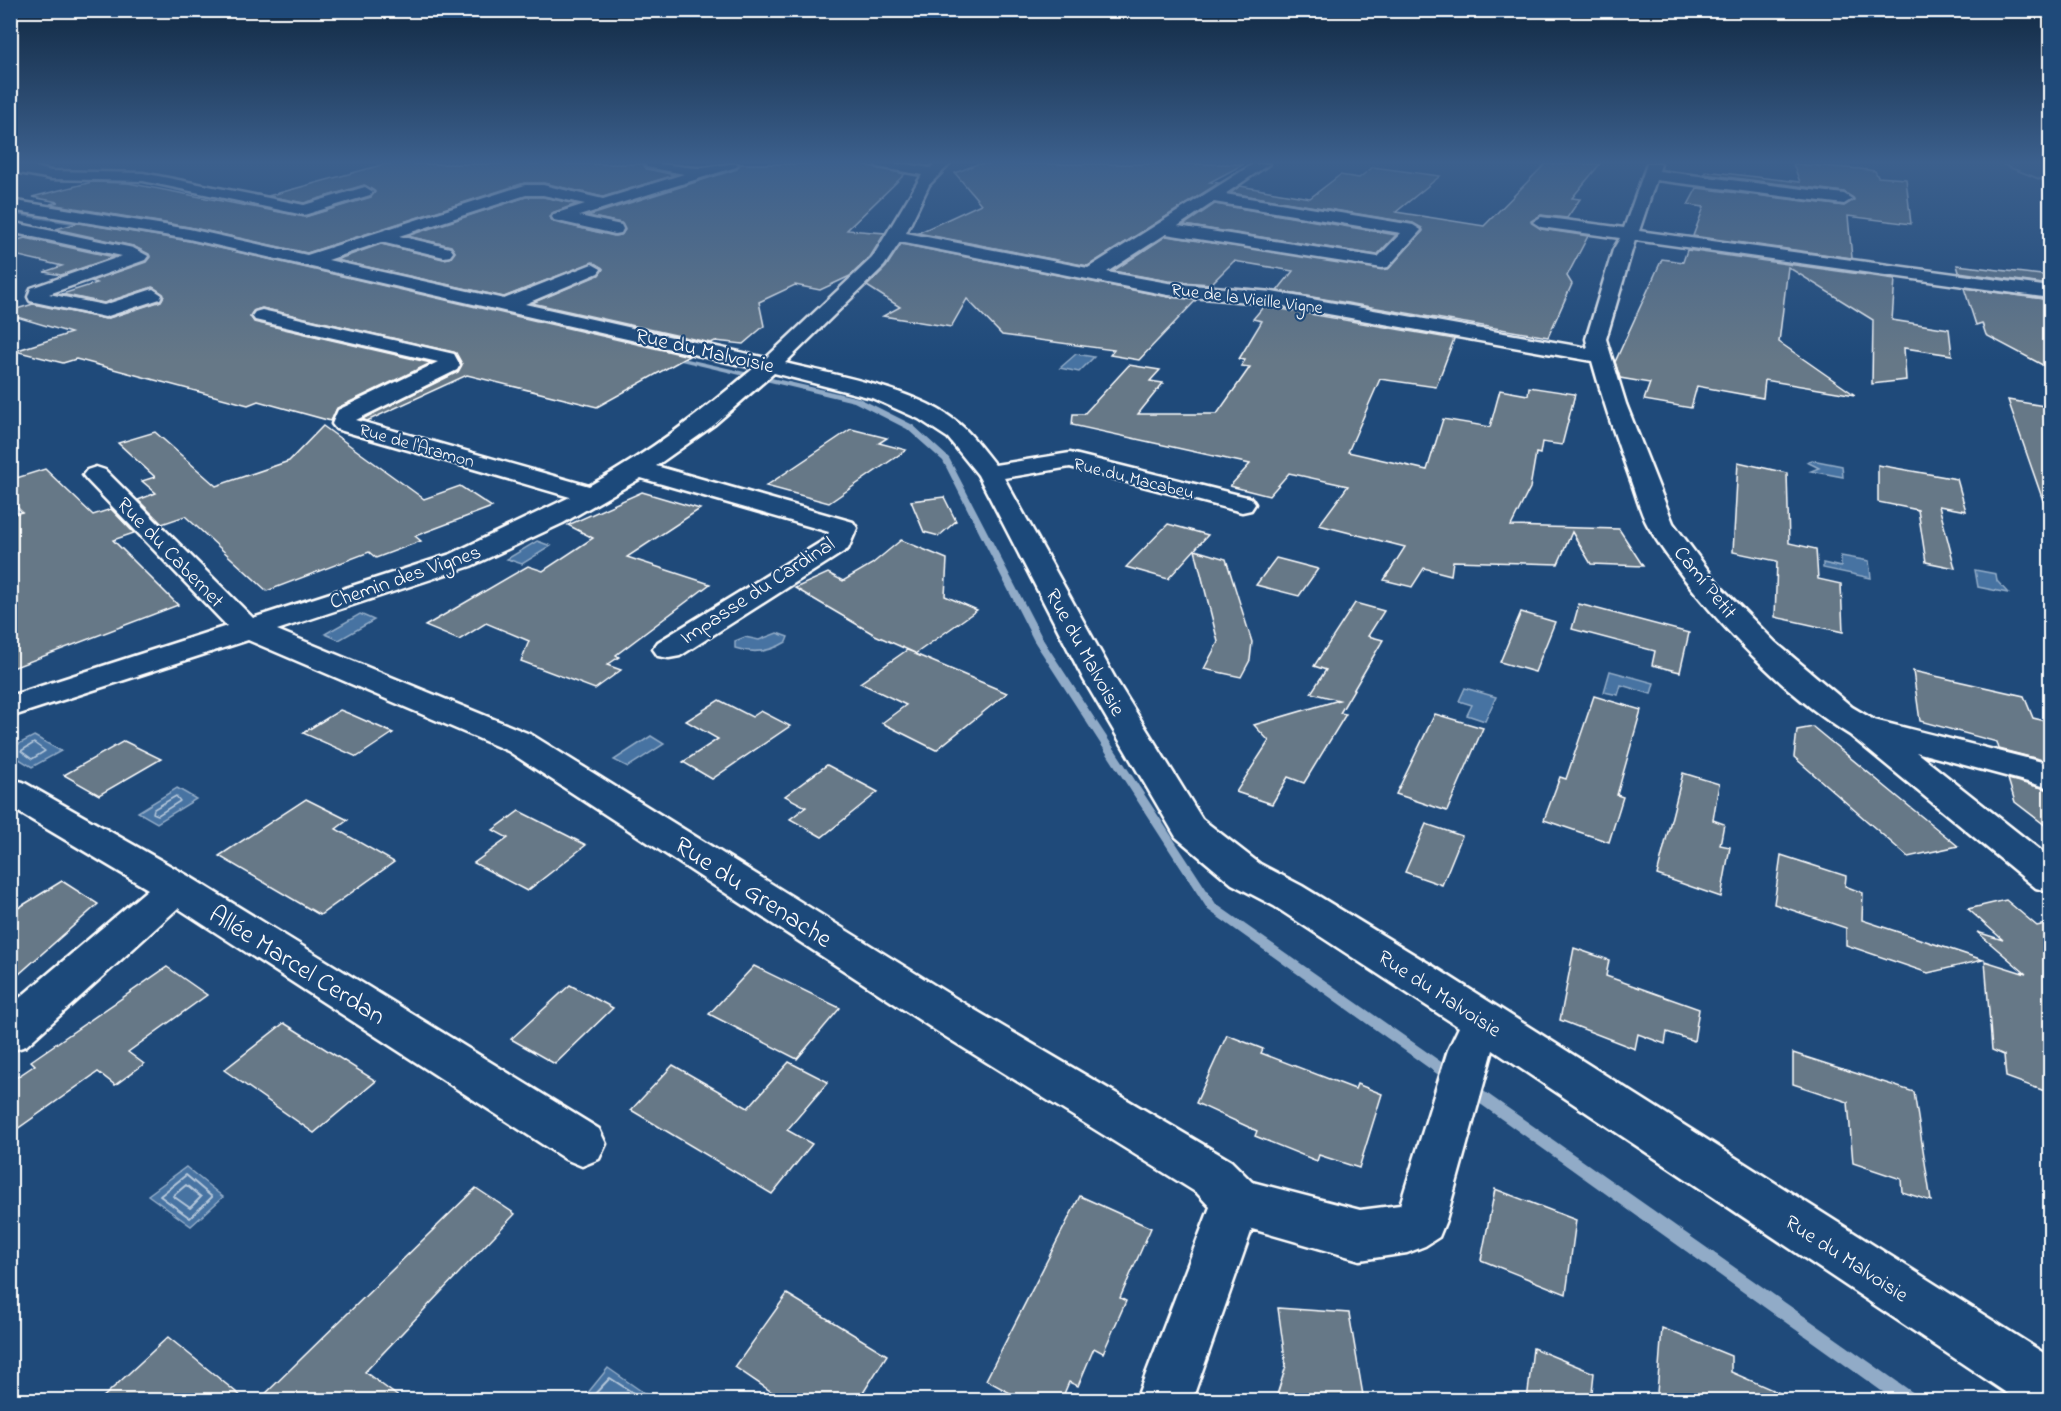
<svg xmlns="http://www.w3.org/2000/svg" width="2061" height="1411" viewBox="0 0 2061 1411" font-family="'Indie Flower',sans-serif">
	<rect width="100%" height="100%" fill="#1f4a7a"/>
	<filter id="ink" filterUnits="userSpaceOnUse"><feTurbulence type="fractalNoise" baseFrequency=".0167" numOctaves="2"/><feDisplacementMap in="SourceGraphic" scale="12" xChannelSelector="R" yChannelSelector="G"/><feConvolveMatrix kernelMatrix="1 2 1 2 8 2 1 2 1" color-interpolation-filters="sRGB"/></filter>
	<g filter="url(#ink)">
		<g fill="#4773a2" stroke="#91abc7" stroke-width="1.5">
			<polygon points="1076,354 1094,357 1079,372 1060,368"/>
			<polygon points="1812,460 1842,466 1843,477 1811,471 1819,468 1807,462"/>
			<polygon points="537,541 551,546 522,564 507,559"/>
			<polygon points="1841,556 1869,561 1871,578 1823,568 1823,563 1841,567"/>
			<polygon points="1975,570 1996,574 1997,581 2008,593 1978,587"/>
			<polygon points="360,614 374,620 339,640 325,634"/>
			<path d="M777,633L788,637L786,642C770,652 753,654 735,648V641L745,637L759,640Z"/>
			<polygon points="1610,671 1654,683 1651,694 1621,685 1618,695 1604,692"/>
			<polygon points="1465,688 1496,697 1485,721 1467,715 1472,705 1459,701"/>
			<polygon points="34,736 61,751 32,767 11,754 11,748"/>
			<polygon points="651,736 664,744 628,767 614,760"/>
			<polygon points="177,788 196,799 157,823 138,812"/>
			<polygon points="186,1167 223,1197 191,1226 148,1195"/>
			<polygon points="608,1368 654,1400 582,1400"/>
		</g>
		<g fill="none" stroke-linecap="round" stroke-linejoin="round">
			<g stroke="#b5c7da" stroke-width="1.5">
				<polygon points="34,743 45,751 32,759 21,751"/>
				<polygon points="176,796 180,801 158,815 153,813 154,809"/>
			</g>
			<g stroke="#b5c7da" stroke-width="2">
				<polygon points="186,1175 212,1197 190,1218 160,1196"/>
				<polygon points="186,1185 201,1197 190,1208 173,1196"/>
				<polyline points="589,1400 610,1378 644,1400"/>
			</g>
			<g fill="#91abc7" fill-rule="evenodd">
				<polygon points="1998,164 2003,164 2050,182 2050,184"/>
				<polygon points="10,211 90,223 93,225 90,227 10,214"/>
				<polygon points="670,355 859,398 913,425 949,458 1044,641 1216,904 1457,1073 1459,1077 1457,1081 1452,1083 1447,1081 1208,910 1034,641 943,461 907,429 854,402 668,358 667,357"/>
				<polygon points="1470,1083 1475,1085 1915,1394 1918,1400 1894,1400 1465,1093 1463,1089 1465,1085"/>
			</g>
		</g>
		<g fill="#667887" stroke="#fff" stroke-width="1.5">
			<polygon points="385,164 643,164 647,169 675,175 603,197 544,183 524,183 307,253 189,227 50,204 58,202 32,197 92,182 128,183 305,217 371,197 375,192 364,185 304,203 268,196"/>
			<polygon points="740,164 861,164 905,174 847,230 885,233 870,257 850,276 820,290 795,285 759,302 764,326 743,344 715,341 711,343 532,303 599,275 603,269 593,262 504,297 336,260 381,244 443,259 450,258 455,252 451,246 407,236 526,197 543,197 576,204 552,213 550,218 554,222 614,236 621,235 625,230 621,223 588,216 737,169"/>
			<polygon points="977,164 1244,164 1210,182 1219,183 1088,266 918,233 981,204 955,173"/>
			<polygon points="1545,164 1600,164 1572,198 1580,199 1567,218 1541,215 1531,221 1541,229 1588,236 1567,276 1572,284 1548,337 1277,291 1293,271 1234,261 1211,284 1168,281 1113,271 1166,236 1388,269 1423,231 1422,228 1413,223 1231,193 1240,186 1310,198 1340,175 1359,178 1373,167 1440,176 1396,212 1484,226"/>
			<polygon points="1793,164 1861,169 1875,171 1878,177 1906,179 1911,224 1848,216 1852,258 1693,236 1704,207 1688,205 1697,188 1844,206 1854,200 1844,192 1704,174 1706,171 1800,182"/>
			<polygon points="1215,204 1396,235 1377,255 1184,225"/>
			<polygon points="78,223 189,241 689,356 597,407 467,375 367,421 362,419 458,372 462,364 456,353 262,308 253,311 250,316 254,322 431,363 337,408 331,421 258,401 248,405 76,359 63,363 15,351 71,333 10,315 10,311 33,304 106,319 161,301 164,296 152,287 104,303 62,294 97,283 91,281 146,262 150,257 149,254 133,246 56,229"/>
			<polygon points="25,238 114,257 61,275 44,272 62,266 10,254 10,242"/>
			<polygon points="901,244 1168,297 1196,300 1139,360 1110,355 1114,350 1002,335 967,299 951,327 883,316 900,307 867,286 886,267"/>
			<polygon points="1687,250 1895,279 1892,320 1949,329 1952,355 1904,348 1906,380 1872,384 1873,320 1788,267 1779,342 1855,395 1765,380 1763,398 1697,386 1691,408 1644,400 1650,383 1620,378 1615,362 1662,259 1683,262"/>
			<polygon points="1957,265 2050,276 2050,285 1959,272"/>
			<polygon points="1964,288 2050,300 2050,369 1986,335 1982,323 1976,325"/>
			<polygon points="1264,306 1454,339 1436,387 1380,379 1348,452 1427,470 1443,419 1490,427 1500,390 1528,395 1529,387 1575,394 1562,445 1542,442 1540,454 1536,453 1530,488 1511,526 1619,529 1643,566 1591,564 1572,532 1558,564 1453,561 1451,575 1424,568 1412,587 1384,580 1405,547 1319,525 1348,486 1289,473 1269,496 1230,486 1250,464 1072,425 1073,414 1084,414 1129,365 1160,370 1150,381 1163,383 1138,414 1217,414 1250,367 1241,366 1245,360 1239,359 1262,321 1253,319"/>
			<polygon points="2008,400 2050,407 2050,509 2046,509"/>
			<polygon points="323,426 424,499 460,486 492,507 415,536 421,541 376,558 369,552 267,591 185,516 162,524 138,500 156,493 142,481 155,477 118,443 155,432 216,486 289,461"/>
			<polygon points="851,429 887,438 879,443 906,450 829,503 766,486"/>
			<polygon points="1738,462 1787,473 1789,543 1816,549 1818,579 1841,584 1843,632 1775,617 1777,561 1733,552"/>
			<polygon points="1878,465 1957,479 1966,511 1939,506 1955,568 1926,562 1918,510 1878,502"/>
			<polygon points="45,469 93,515 111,509 134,533 113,540 178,605 10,669 10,515 22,512 10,500 10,480"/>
			<polygon points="642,492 700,509 627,557 710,584 616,655 619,657 607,665 621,670 595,689 521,661 529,641 486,623 459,640 425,626 528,566 543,571 593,538 568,525"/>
			<polygon points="944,497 956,521 939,536 924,532 911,501"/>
			<polygon points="1168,524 1208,535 1168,579 1126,567"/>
			<polygon points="901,540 947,559 945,596 977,610 915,654 1007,693 936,750 882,723 906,705 860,683 907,650 915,653 875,635 795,588 828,573 843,581 872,564"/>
			<polygon points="1195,550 1226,559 1252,642 1250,660 1241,677 1204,669 1218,642"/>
			<polygon points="1276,558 1318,569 1299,596 1256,585"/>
			<polygon points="1355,603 1384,611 1368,636 1383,640 1340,713 1346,714 1304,783 1288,777 1272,804 1236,792 1269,741 1254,725 1339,700 1311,693 1326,670 1314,666"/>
			<polygon points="1579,604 1689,633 1680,672 1652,665 1655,651 1572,629"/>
			<polygon points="1521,612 1555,622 1535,672 1500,662"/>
			<polygon points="1913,671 2024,696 2033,718 2050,722 2050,762 1999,749 1997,742 1920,721"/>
			<polygon points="1594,696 1641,710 1617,795 1623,797 1609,842 1544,820 1560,777 1566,779"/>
			<polygon points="719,700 752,717 761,711 790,726 712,779 683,762 718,739 686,721"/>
			<polygon points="340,710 350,714 393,733 357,757 303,733"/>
			<polygon points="1435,714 1483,728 1447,811 1396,794"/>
			<polygon points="1813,727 1910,807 1958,846 1908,857 1794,757 1797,730"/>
			<polygon points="124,741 161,759 99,795 64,775"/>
			<polygon points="827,765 878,792 822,837 790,819 806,807 785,796"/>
			<polygon points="1683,773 1719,784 1713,820 1724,824 1720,845 1730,847 1721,897 1657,875"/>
			<polygon points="2008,779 2050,790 2050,829 2015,802"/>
			<polygon points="306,799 348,820 336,829 394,862 320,915 219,856"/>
			<polygon points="519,811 586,845 527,891 474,863 508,838 493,830"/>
			<polygon points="1426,824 1462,836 1442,885 1405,872"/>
			<polygon points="1781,855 1846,876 1845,886 1863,893 1862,920 1983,960 1928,973 1846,945 1846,928 1774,904"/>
			<polygon points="62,881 98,904 10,982 10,913"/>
			<polygon points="2006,900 2037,926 2050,923 2050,1093 2006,1077 2004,1055 1992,1050 1985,961 2026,974 1977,932 2003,940 1968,909"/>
			<polygon points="1574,948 1609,960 1606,976 1699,1009 1694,1041 1667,1032 1665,1044 1638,1034 1635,1049 1560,1020"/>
			<polygon points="754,966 840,1008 797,1059 709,1014"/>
			<polygon points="167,967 207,995 128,1052 144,1064 115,1085 98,1072 10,1134 10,1082 35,1065 31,1061"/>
			<polygon points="570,985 613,1008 555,1064 511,1039"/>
			<polygon points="284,1023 376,1081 314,1133 224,1070"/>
			<polygon points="1227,1035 1263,1049 1261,1053 1355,1089 1357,1084 1382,1094 1359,1168 1319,1155 1317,1161 1255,1136 1257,1131 1196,1103"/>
			<polygon points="1793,1053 1914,1092 1931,1201 1902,1192 1901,1179 1853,1163 1848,1102 1793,1084"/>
			<polygon points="789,1062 828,1082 787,1130 812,1144 772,1194 631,1110 673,1065 748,1108"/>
			<polygon points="476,1188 515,1214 365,1372 404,1401 258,1401"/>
			<polygon points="1495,1189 1576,1220 1566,1294 1481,1260"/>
			<polygon points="1080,1196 1151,1228 1120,1298 1126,1301 1103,1353 1094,1348 1078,1386 1069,1382 1061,1401 1025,1401 986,1380"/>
			<polygon points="787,1294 887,1355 858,1401 785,1401 735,1367"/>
			<polygon points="1278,1308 1349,1313 1364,1401 1275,1401 1286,1366"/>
			<polygon points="1662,1328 1731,1356 1731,1372 1798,1401 1674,1401 1657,1393"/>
			<polygon points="168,1337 247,1401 99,1401"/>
			<polygon points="1533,1348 1594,1373 1591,1401 1527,1401"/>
		</g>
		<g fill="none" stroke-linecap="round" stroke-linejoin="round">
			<defs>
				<g id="minor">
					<polygon points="12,164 26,164 51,171 143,173 304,205 365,187 373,192 370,195 304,215 143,181 51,179 19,173"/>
					<path d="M645,164C664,163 683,168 701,168C713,168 724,163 738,164L736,167L579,216L621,225L623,229L621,233L615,234L554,220L552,217L554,214L585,204L543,195H526L399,236L450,248L453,252L450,256L444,257L381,242L328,260L504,299L592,264L601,269L598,273L525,304L766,358L872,258L922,175L878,167L876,164H905L930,168L935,164H950L929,185L906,233L1088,268L1253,164H1269L1225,194L1413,225L1421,230L1388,267L1382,268L1166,234L1107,272L1168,283L1272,292L1588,348L1586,339L1613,250L1620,238L1541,227L1533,222L1541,217L1624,228L1647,164H1661L1659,171L1844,194L1852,199L1844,204L1656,180L1639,231L2050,287V298L1635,240L1606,339L1626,404L1673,523L1720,586L1775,642L1852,707L1874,720L2050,764V788L1916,752L2050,858V892L2036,888L1850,735C1779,692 1690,597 1648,526C1640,512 1636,494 1630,478C1616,439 1603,401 1592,361L1272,304L1168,295L900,242L884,266L785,363C838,376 926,390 965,429C976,440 985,453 995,465L1070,453L1251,498L1255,504L1251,510L1242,512L1070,467L1004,478L1116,680L1202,819L1260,864L1302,886L1436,968L2050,1357V1400H2017L1493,1050L1446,1220L1439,1237L1425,1246L1407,1253L1360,1260L1252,1229L1192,1400H1136L1210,1207L1197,1193L938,1032L508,751L248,640L10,717V696L227,626L87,480L83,475L87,470L96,467L105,470L253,618L451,554L570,497L336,429L332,424L338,410L438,362L255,320L252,316L255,312L262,310L454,354L460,365L457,370L356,420L589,486C649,453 702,412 754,368L189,239L10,210V200L189,229L307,255L525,185H543L603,199L684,174L647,167ZM1214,202L1401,233L1378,257L1178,226ZM774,373L872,398L919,419L948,438L978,475L1084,680L1176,837L1232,884L1274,906L1459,1027L1448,1050L1400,1205L1360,1210L1252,1182L1231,1161L968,1006L532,735L277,630L471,566L563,523L641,478L829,532L826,539L658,642L653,649L658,656L669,658L680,656L848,549L857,528L853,522L656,466L714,425Z"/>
					<polygon points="10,222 133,248 148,256 145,260 49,294 104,305 153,289 162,295 160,299 105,317 30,301 28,297 31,288 122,256 10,232"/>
					<polygon points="10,779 23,782 190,877 599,1129 606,1144 599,1159 582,1166 565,1159 178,908 26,1046 10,1051 10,1006 148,889 10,807"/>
				</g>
			</defs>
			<use href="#minor" stroke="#fff" stroke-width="5"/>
			<use href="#minor" fill="#1f4a7a" fill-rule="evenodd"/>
		</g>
	</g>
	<linearGradient id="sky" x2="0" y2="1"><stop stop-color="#112943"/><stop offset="0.45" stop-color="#3c608d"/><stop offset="1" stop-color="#3c608d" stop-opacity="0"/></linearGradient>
	<rect width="2061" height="361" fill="url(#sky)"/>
	<g text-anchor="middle" stroke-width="4.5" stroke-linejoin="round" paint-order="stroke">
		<g font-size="18" fill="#fff" stroke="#1f4a7a">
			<text transform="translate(1247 298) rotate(7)" y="6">Rue de la Vieille Vigne</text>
			<text transform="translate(417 445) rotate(16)" y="6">Rue de l'Aramon</text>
			<text transform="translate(1134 478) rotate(14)" y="6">Rue du Macabeu</text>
		</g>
		<g font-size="21" fill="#fff" stroke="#1f4a7a">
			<text transform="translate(705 350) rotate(13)" y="7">Rue du Malvoisie</text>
			<text transform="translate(171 552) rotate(46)" y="7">Rue du Cabernet</text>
			<text transform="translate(405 576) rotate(-19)" y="7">Chemin des Vignes</text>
			<text transform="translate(1706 582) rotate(51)" y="7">Camí Petit</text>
			<text transform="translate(757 590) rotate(-33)" y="7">Impasse du Cardinal</text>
			<text transform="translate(1086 652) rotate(61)" y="7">Rue du Malvoisie</text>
			<text transform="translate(1440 993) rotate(33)" y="7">Rue du Malvoisie</text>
			<text transform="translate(1847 1258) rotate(33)" y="7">Rue du Malvoisie</text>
		</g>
		<g font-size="26" fill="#fff" stroke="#1f4a7a">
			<text transform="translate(754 891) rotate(33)" y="9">Rue du Grenache</text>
			<text transform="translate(298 964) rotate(32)" y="9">Allée Marcel Cerdan</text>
		</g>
	</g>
	<rect width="2061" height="1411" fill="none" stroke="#1f4a7a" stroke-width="36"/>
	<rect x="18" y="18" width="2025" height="1375" fill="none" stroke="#fff" stroke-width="2" filter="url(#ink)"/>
</svg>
